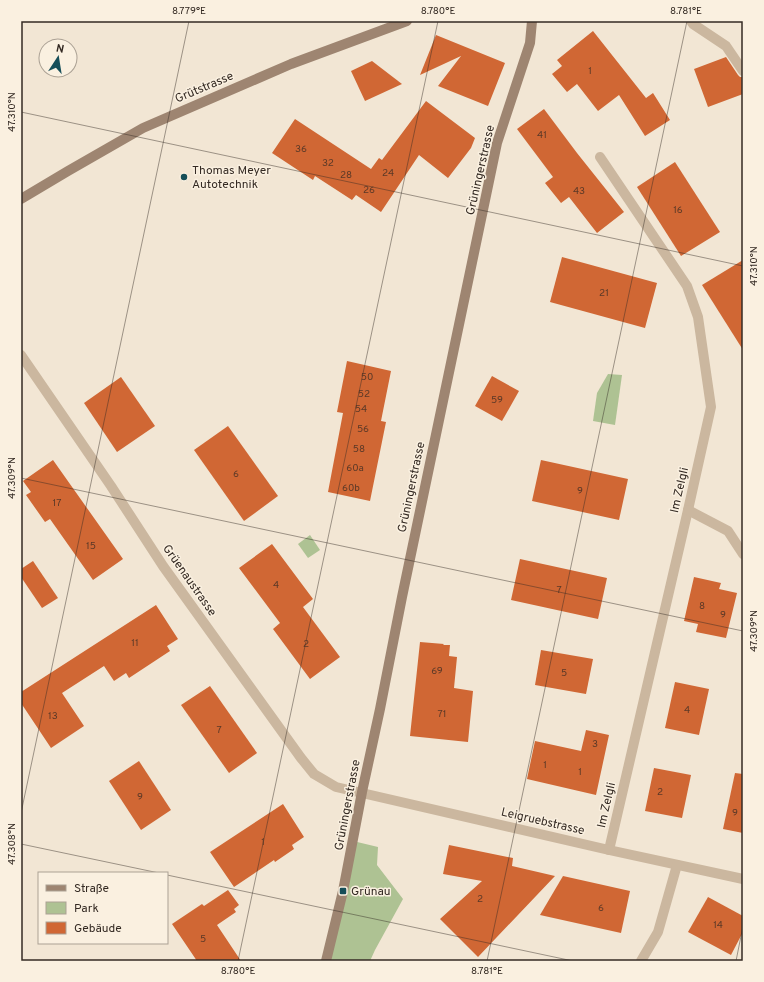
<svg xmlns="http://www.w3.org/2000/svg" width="764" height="982" viewBox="0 0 764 982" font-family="Overpass,sans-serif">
	<rect width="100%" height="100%" fill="#f2e6d4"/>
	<g fill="#aec293">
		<polygon points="608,374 622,375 615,425 593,421 597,393"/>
		<polygon points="310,535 320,550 308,558 298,544"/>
		<polygon points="353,841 378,847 377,865 403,899 375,950 370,961 327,961"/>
	</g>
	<g fill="#d06734">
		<polygon points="593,31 646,98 653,93 670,120 645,136 619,95 598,111 577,84 567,92 552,74 562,66 557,60"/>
		<polygon points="436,35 505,63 488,106 438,86 461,56 420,75"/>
		<polygon points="726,57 738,75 740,77 743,77 743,94 708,107 694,69"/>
		<polygon points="372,61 402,84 365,101 351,71"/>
		<polygon points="426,101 475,138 471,148 448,178 419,155 381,212 356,195 352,200 315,176 313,180 272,153 295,119 371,169 379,158 382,160"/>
		<polygon points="544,109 577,153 624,212 597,233 569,197 561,203 545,183 553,177 517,129"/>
		<polygon points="675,162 720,232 681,256 637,187"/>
		<polygon points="562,257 657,283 645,328 550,302"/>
		<polygon points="743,260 743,350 702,285"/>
		<polygon points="347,361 391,371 381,421 386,422 370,501 328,492 343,413 337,412"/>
		<polygon points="492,376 519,391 502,421 475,406"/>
		<polygon points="121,377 155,426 117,452 84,403"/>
		<polygon points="228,426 278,496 244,521 194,450"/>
		<polygon points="53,460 123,559 93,580 50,519 45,522 26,495 31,492 23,481"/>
		<polygon points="541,460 628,479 619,520 532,501"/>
		<polygon points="272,544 313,599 303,607 340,657 310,679 273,629 280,623 239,568"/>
		<polygon points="520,559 607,578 598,619 511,600"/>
		<polygon points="33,561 58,598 42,608 21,577 21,569"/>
		<polygon points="694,577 721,583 719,589 737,593 726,638 696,632 698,624 684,621"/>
		<polygon points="156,605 178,639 167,646 170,651 129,678 126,673 114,681 104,666 62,693 84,726 51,748 21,703 21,692"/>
		<polygon points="420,642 444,644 443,645 450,645 449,656 457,657 454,688 473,691 468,742 410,736"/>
		<polygon points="541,650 593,659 586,694 535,685"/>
		<polygon points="675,682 709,689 699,735 665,728"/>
		<polygon points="210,686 257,753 229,773 181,705"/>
		<polygon points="586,730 609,735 596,795 527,779 535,741 581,751"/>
		<polygon points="139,761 171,810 141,830 109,781"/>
		<polygon points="654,768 691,775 682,818 645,811"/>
		<polygon points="735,773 743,774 743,833 723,829"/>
		<polygon points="283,804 304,837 292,845 294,849 275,862 274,860 234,887 210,852"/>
		<polygon points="449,845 513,858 512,866 555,876 478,957 440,919 482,881 443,874"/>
		<polygon points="563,876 630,891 621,933 540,915"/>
		<polygon points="228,890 239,905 234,909 236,912 217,925 241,961 197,961 172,924 202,904 204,906"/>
		<polygon points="708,897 743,916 743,932 731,955 688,932"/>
	</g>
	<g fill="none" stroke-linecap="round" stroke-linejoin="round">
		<g stroke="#cbb79f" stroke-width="10">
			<polyline points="691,21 693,24 726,46 743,71"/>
			<polyline points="600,157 687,286 698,317 711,407 688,510 609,850"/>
			<polyline points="21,355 111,486 163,566 301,758 314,774 336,787 609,850 743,879"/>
			<polyline points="688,510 728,531 743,554"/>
			<polyline points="641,961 658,932 677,865"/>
		</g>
		<g stroke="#9e8571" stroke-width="10">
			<polyline points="21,199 68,171 143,128 291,64 407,21"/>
			<polyline points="326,961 343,891 362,792 380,709 402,597 497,143 530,43 532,21"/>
		</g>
	</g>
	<path fill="none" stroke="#342a23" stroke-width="1" stroke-opacity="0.45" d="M21,112L743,266M21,478L743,631M21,813L189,21M21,844L159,873M167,875L573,961M238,961L438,21M487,961L687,21M736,961L743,926"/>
	<g fill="#164e58" stroke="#faf0e0" stroke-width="1.5">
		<circle cx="184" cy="177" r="4"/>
		<rect x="339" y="887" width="8" height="8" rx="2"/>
	</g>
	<g text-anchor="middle" stroke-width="3" stroke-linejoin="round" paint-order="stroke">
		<g font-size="10" fill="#5b3927">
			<text x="590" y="74">1</text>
			<text x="542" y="138">41</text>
			<text x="301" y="152">36</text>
			<text x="328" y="166">32</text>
			<text x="388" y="176">24</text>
			<text x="346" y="178">28</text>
			<text x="369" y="193">26</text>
			<text x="579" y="194">43</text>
			<text x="678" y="213">16</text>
			<text x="604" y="296">21</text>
			<text x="367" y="380">50</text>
			<text x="364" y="397">52</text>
			<text x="497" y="403">59</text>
			<text x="361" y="412">54</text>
			<text x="363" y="432">56</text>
			<text x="359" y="452">58</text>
			<text x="355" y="471">60a</text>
			<text x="236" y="477">6</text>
			<text x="351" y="491">60b</text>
			<text x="580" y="494">9</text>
			<text x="57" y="506">17</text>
			<text x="91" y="549">15</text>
			<text x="276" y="588">4</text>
			<text x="559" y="593">7</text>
			<text x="702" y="609">8</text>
			<text x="723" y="618">9</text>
			<text x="135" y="646">11</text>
			<text x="306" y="647">2</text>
			<text x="437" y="674">69</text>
			<text x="564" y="676">5</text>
			<text x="687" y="713">4</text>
			<text x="442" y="717">71</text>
			<text x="53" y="719">13</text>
			<text x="219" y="733">7</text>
			<text x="595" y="747">3</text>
			<text x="545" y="768">1</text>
			<text x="580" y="775">1</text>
			<text x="660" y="795">2</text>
			<text x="140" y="800">9</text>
			<text x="735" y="816">9</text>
			<text x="263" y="845">1</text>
			<text x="480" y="902">2</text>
			<text x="601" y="911">6</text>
			<text x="718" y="928">14</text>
			<text x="203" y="942">5</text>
		</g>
		<g font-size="12" fill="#342a23" stroke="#faf0e0">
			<text transform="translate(204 87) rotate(-23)" y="4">Grütstrasse</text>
			<text transform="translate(480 170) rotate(-77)" y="4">Grüningerstrasse</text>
			<text transform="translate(411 487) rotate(-78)" y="4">Grüningerstrasse</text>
			<text transform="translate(679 490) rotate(-77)" y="4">Im Zelgli</text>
			<text transform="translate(190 580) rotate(55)" y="4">Grüenaustrasse</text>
			<text transform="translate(347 805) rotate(-79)" y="4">Grüningerstrasse</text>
			<text transform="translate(606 805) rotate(-77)" y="4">Im Zelgli</text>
			<text transform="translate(543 821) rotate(13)" y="4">Leigruebstrasse</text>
		</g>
		<g font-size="12" fill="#342a23" stroke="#faf0e0" text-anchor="start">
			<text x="192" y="174">Thomas Meyer<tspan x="192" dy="14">Autotechnik</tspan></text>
			<text x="351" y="895">Grünau</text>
		</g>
	</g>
	<rect width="764" height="982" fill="none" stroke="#faf0e0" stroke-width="44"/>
	<rect x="38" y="872" width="130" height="72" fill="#faf0e0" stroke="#aba194"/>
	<rect x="46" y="885" width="20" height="6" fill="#9e8571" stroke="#aba194"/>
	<text x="74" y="892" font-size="12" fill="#342a23">Straße</text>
	<rect x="46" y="902" width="20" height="12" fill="#aec293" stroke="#aba194"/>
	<text x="74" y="912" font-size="12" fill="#342a23">Park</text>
	<rect x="46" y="922" width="20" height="12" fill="#d06734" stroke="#aba194"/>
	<text x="74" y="932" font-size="12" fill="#342a23">Gebäude</text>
	<g transform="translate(58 58) rotate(12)"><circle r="19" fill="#faf0e0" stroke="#aba194"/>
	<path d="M0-3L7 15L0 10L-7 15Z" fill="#164e58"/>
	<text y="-6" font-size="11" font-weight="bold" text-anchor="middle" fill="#342a23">N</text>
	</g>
	<rect x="22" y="22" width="720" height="938" fill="none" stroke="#342a23" stroke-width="1.5"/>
	<g font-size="10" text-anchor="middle" fill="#342a23">
		<text x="189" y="14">8.779°E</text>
		<text x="438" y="14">8.780°E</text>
		<text x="686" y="14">8.781°E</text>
		<text transform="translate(11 112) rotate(-90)" y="4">47.310°N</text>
		<text transform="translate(753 266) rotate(-90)" y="4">47.310°N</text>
		<text transform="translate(11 478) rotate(-90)" y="4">47.309°N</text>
		<text transform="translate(753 631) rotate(-90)" y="4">47.309°N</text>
		<text transform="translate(11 844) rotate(-90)" y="4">47.308°N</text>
		<text x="238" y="974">8.780°E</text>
		<text x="487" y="974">8.781°E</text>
	</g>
</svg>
